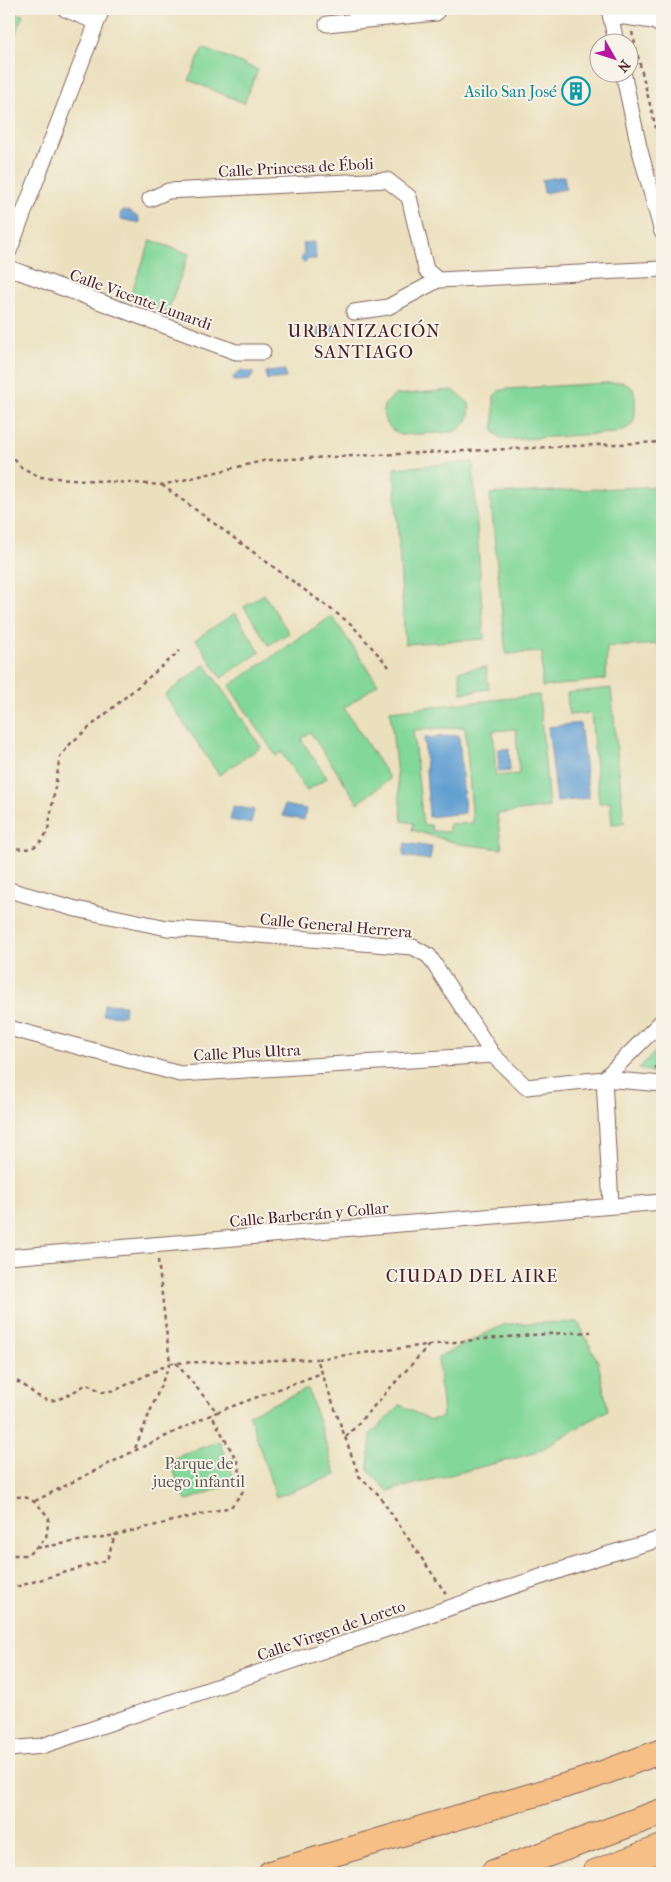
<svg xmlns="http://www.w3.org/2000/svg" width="671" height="1882" viewBox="0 0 671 1882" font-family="'IM FELL French Canon',serif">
	<rect width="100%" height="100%" fill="#f7f3e8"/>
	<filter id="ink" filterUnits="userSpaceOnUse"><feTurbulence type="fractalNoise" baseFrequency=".02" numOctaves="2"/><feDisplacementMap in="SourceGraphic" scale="10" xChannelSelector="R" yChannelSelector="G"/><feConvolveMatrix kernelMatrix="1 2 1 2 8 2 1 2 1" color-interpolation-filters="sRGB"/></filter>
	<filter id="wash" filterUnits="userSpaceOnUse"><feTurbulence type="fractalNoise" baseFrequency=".0096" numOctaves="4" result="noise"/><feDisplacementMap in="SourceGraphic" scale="20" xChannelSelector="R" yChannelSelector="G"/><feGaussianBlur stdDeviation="1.12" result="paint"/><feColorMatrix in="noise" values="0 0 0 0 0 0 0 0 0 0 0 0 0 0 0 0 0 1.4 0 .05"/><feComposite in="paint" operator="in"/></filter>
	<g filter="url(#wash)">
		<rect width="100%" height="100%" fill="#ebe0bd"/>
		<g fill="#82d799" stroke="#667b62" fill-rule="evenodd">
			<polygon points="9,12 23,15 9,49"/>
			<polygon points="203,47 258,70 244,103 189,80"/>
			<polygon points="151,240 189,254 167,313 129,298"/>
			<path d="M623,382C627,384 633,387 634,392C636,399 636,420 632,424C628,429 620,431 614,433L504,440L494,432V396L499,391L506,389Z"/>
			<path d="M453,390L469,403C471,417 467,425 454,432L401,435C388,429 381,419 384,405L395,395Z"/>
			<polygon points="473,462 484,639 405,644 394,468"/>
			<polygon points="662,486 662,644 607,647 606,679 542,687 542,652 506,654 490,494"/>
			<polygon points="264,594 289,633 269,645 244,607"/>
			<polygon points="235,613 260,652 221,678 196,639"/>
			<polygon points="332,616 378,684 344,708 390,779 358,803 310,732 301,739 327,778 307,791 281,752 276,756 229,686"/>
			<polygon points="205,664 261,747 219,775 165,695"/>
			<polygon points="486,667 489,689 462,693 459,671"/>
			<polygon points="611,688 624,823 612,824 610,802 599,803 591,713 569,715 567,693"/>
			<path d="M539,695L549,807L497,814L502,849L460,844L412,830L414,823L402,821L390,711ZM465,727L473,823L449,824V832L432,831L431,825H423L413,730ZM516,729L519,774L496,776L493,731Z"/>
			<polygon points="662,1045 662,1076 639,1068"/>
			<polygon points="578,1322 598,1362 608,1410 535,1453 388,1491 368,1470 371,1434 400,1405 430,1420 443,1417 438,1357 505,1324"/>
			<polygon points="308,1389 336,1475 276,1497 249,1414"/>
			<polygon points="219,1441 236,1482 186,1501 169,1460"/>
		</g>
		<g fill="#619fd2" stroke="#565f7e">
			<polygon points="564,176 566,189 544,193 542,180"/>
			<polygon points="123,210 129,211 139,218 139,223 121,219 120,214"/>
			<polygon points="315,242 316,259 308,259 305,263 301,260 304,254 303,243"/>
			<polygon points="343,325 340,336 318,337 318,326"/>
			<polygon points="243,369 246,372 253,372 253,376 250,378 250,380 234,381 233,377"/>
			<polygon points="285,370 286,378 267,380 266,372"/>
			<polygon points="580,723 589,798 557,802 548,727"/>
			<polygon points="459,735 465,813 429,817 424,738"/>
			<polygon points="498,749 509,749 510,771 499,772"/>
			<polygon points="284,805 306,809 304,820 283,816"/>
			<polygon points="233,806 254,810 251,824 230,820"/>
			<polygon points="405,843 432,847 430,860 403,856"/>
			<polygon points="104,1004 125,1005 124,1016 103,1015"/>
		</g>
	</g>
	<g filter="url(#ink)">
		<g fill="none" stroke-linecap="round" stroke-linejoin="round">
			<defs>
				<g id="minor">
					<polyline points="65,9 96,22"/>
					<polyline points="609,9 616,42"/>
					<polyline points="611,15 653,21 662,26"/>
					<polyline points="327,24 436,13 435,9"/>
					<polyline points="623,72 639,147 662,232"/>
					<polyline points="150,199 168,191 387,180 409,197 426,270 438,280 662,269"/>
					<polyline points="9,251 102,9"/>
					<polyline points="9,268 236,352 263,352"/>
					<polyline points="354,312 388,307 438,280"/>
					<polyline points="9,890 76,909 167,928 413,947 429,956 493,1055 526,1087 604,1079 662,1021"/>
					<polyline points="9,1028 180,1074 493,1055"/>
					<polyline points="611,1205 604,1079 662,1084"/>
					<polyline points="9,1257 662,1202"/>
					<polyline points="9,1749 42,1746 602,1556 654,1541 662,1537"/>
				</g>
				<polyline id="trunk" points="270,1873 584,1780 662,1751"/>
				<g id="motorway">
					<polyline points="494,1873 662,1812"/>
					<polyline points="595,1873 662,1848"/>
				</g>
			</defs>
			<use href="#minor" stroke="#82635e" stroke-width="17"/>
			<use href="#trunk" stroke="#82635e" stroke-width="26"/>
			<use href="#motorway" stroke="#82635e" stroke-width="28"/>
			<g stroke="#82635e" stroke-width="2.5" stroke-dasharray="4 4" stroke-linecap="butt">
				<polyline points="632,32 662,153"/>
				<polyline points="9,453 21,467 40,477 162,485 267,460 662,442"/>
				<polyline points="162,485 351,624 391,669"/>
				<path d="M9,847C29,851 38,850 48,830L60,757L71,743L180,651"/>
				<polyline points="655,1068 662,1063"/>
				<polyline points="158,1260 170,1363 317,1359"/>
				<polyline points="170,1363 134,1451 217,1412"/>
				<polyline points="176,1363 217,1412 322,1373"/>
				<path d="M9,1380C27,1380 35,1403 55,1400C64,1399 79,1388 87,1384L102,1392L116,1390L169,1364"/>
				<polyline points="346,1437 429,1345"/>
				<path d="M9,1499C29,1492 37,1503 49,1518L46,1538L28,1555H9"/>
				<polyline points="35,1501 134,1451"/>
				<polyline points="37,1548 115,1535"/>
				<polyline points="9,1589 107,1560 115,1535 231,1507 244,1490 238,1463 211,1414"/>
				<path d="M446,1594L378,1494L359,1476L317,1359C408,1347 499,1335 591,1332"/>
			</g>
			<use href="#minor" stroke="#fff" stroke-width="15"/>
			<use href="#trunk" stroke="#f5bf86" stroke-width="24"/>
			<use href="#motorway" stroke="#f5bf86" stroke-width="26"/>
		</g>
	</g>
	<defs>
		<symbol id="building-ring" viewBox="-11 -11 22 22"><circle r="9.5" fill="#f7f3e8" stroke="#0f9aa8" stroke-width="1.5"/><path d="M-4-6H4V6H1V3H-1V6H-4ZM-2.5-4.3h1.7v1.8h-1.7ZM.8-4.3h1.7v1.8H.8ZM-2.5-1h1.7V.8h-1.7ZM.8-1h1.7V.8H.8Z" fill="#0f9aa8"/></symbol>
	</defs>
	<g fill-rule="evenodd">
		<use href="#building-ring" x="560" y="75" width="32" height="32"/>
	</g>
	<g text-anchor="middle" stroke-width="4" stroke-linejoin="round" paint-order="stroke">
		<g font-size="16" fill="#0d838f" stroke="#f7f3e8" text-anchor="end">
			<text x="557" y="97">Asilo San José</text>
		</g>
		<g font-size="16" fill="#4a1f2b" stroke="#f7f3e8">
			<text transform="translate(296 167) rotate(-3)" y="6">Calle Princesa de Éboli</text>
			<text transform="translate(141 299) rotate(20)" y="6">Calle Vicente Lunardi</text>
			<text transform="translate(336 925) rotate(5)" y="6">Calle General Herrera</text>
			<text transform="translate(247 1052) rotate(-3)" y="6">Calle Plus Ultra</text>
			<text transform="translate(309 1214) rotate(-5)" y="6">Calle Barberán y Collar</text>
			<text transform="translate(331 1630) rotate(-19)" y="6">Calle Virgen de Loreto</text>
		</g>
		<g font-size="16" fill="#5b564c" stroke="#f7f3e8">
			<text x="199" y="1469">Parque de<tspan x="199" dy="18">juego infantil</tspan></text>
		</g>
		<g font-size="18" letter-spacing="1" fill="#4a1f2b" stroke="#f7f3e8">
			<text x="364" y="337">URBANIZACIÓN<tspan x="364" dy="21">SANTIAGO</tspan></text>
			<text x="472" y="1282">CIUDAD DEL AIRE</text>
		</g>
	</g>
	<rect width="671" height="1882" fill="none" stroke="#f7f3e8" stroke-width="30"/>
	<g transform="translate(614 58) rotate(129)"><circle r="24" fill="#f7f3e8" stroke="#b29e9c"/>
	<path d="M0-4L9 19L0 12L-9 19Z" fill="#b5179e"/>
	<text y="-8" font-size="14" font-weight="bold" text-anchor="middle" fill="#4a1f2b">N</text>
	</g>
</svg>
